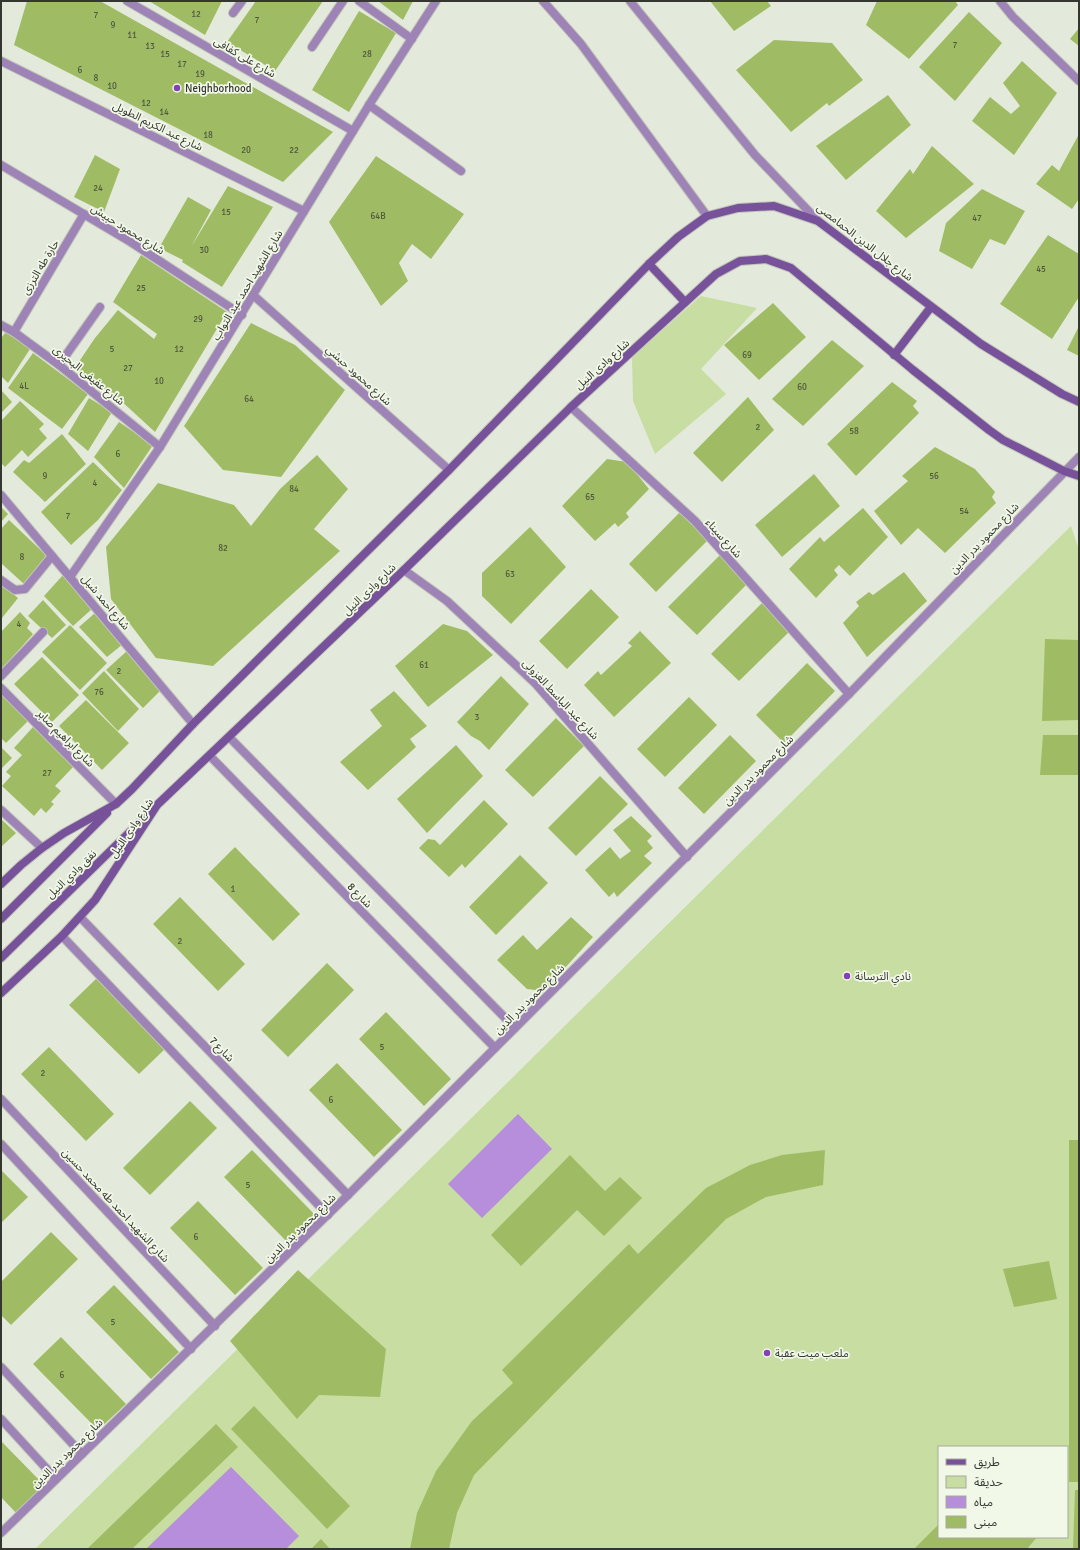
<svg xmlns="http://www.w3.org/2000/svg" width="1080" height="1550" viewBox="0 0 1080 1550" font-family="Signika,'Noto Sans Arabic',sans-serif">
	<rect width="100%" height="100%" fill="#e4eadb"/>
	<g fill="#c7dda1" fill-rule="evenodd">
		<polygon points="701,296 757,308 701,369 726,394 655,454 633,401 632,357"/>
		<path d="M1071,526L1079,550V1549H35ZM939,1447H1067V1537H939Z"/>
	</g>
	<g fill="#b68edb">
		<polygon points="518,1114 552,1149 482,1218 448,1184"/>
		<polygon points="231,1467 299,1536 286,1549 146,1549"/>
	</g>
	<g fill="#9fbc65">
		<polygon points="27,1 100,1 333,132 283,182 14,45"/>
		<polygon points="149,1 222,1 205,35"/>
		<polygon points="256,1 323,1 275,71 227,42"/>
		<polygon points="378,1 413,1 403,20"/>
		<polygon points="710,1 767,1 771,6 734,31"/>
		<polygon points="877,1 955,1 958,5 909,59 866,25"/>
		<polygon points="359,11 396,33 349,112 312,90"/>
		<polygon points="969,12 1002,43 955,101 919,67"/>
		<polygon points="1079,28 1079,46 1070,39"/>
		<polygon points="774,40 832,43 863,80 829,106 827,103 791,132 736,70"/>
		<polygon points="1022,61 1057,93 1014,155 972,121 990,97 1011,114 1020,106 1003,83"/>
		<polygon points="888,95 911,125 846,180 816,146"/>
		<polygon points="1079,134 1079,199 1072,209 1036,184 1052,165 1059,171"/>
		<polygon points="932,146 974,184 906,238 876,211 910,169 913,174"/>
		<polygon points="95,155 120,169 104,212 74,197"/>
		<polygon points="376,156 464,214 431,259 412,244 399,263 408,281 381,306 329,222"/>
		<polygon points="228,186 273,207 222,287 182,262 183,260 159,248 188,197 211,210 191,247"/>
		<polygon points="982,189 1025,211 1005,245 990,239 972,269 939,251 946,223"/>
		<polygon points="1048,235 1079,254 1079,297 1052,339 1000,304"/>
		<polygon points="141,255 227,312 155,432 119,399 74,369 95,338 118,310 154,339 157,334 113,302"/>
		<polygon points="773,303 806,337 759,380 724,345"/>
		<polygon points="251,323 295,345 345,390 281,477 223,470 184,426"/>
		<polygon points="1078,328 1079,329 1079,356 1067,350"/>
		<polygon points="6,332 30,349 8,383 1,376 1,338"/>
		<polygon points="832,340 864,366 803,426 772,399"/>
		<polygon points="33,353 88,394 62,429 8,388"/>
		<polygon points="892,382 917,401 913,406 919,413 856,476 827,444"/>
		<polygon points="1,390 12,402 1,413"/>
		<polygon points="748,397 774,430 722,482 693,453"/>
		<polygon points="89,398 112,412 88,451 68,434"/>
		<polygon points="20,401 44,424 39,429 47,438 28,457 22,450 5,467 1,463 1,421"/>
		<polygon points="119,422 153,445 124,488 94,457"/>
		<polygon points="62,434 86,464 45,502 13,472 24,460 29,463"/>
		<polygon points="935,447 975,469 995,492 992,497 996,503 945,553 918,528 901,545 874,511 908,481 902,476"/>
		<polygon points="317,455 348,489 314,529 340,551 213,666 156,658 111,599 106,547 158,483 234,505 251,526 280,489"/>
		<polygon points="607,459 627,462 649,489 626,513 629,517 618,527 615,523 595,541 562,506"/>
		<polygon points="93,462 122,490 98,520 71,545 41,512"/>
		<polygon points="814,474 840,506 782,557 755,525"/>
		<polygon points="1,507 8,514 1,522"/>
		<polygon points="863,508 888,537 850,576 839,565 834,570 838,575 816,598 789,569 820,537 824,542"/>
		<polygon points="680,512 708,540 656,592 629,564"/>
		<polygon points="9,520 48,557 24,584 1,563 1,529"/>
		<polygon points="530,527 566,567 511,624 482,596 482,573"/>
		<polygon points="720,555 748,583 697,635 668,607"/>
		<polygon points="904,572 927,601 867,657 843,623 859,606 856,602 869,592 873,595"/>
		<polygon points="63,575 93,608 73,626 44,596"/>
		<polygon points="1,584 18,598 2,618 1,618"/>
		<polygon points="591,589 619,617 567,669 539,641"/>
		<polygon points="43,600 66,625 52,638 28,616"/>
		<polygon points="763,602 791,630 739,681 711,654"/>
		<polygon points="20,612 30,623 27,628 33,634 1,670 1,632"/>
		<polygon points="95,613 123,644 107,657 79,627"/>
		<polygon points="443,624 467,631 493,655 428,707 395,666"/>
		<polygon points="70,625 107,663 80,690 42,652"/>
		<polygon points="640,631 671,663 614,717 584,685 598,671 601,675 632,646 628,643"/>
		<polygon points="1045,639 1079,640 1079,720 1042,721"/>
		<polygon points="128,650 160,691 143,708 106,670"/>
		<polygon points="42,657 79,695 52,722 14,684"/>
		<polygon points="807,663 835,691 784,743 756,715"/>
		<polygon points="104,671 139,709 118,731 82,693"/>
		<polygon points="501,676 529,704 489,750 480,741 471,736 457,722"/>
		<polygon points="1,691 30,719 6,743 1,738"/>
		<polygon points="394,691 427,726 410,739 416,747 368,790 340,762 382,726 370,710"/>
		<polygon points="689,697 717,725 665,777 637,749"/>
		<polygon points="86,700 129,743 102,770 59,726"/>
		<polygon points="556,718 584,746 533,797 505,770"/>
		<polygon points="33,727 74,766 55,786 61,791 51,802 54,804 46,813 41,808 34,816 2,786 11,776 6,772 22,755 14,748"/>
		<polygon points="730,735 756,761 704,814 678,788"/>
		<polygon points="1043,735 1079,735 1079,775 1040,775"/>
		<polygon points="456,745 483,776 427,833 397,799"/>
		<polygon points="1,747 12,758 1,769"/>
		<polygon points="600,776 628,804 576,856 548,828"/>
		<polygon points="484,800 508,824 465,868 462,864 449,877 419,848 428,839 435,840 440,845"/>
		<polygon points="631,816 652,836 647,841 653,848 644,856 652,863 617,897 614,892 609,897 585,870 610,847 620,859 631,851 613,830"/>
		<polygon points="1,819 16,833 1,847"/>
		<polygon points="235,847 300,914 273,941 208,874"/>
		<polygon points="520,855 548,883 496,935 469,907"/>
		<polygon points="180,897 245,964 218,991 153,924"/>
		<polygon points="571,917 593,937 544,991 527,989 497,960 523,935 537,950"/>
		<polygon points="327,963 354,990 288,1057 261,1030"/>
		<polygon points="97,978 166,1048 139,1074 69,1005"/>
		<polygon points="386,1012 451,1079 424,1106 359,1039"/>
		<polygon points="49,1047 114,1114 86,1141 21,1074"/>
		<polygon points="337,1063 402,1130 374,1157 309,1090"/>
		<polygon points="190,1101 217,1128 150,1195 123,1168"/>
		<rect x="1069" y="1140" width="10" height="342"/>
		<polygon points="252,1150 317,1217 289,1244 224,1177"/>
		<polygon points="825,1150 823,1185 766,1197 726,1219 474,1475 457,1513 449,1549 410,1549 417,1513 436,1471 472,1421 513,1383 502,1370 629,1244 638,1254 706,1188 750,1165 782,1155"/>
		<polygon points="570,1155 605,1191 620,1177 642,1198 604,1236 577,1210 521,1266 491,1235"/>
		<polygon points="1,1170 28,1197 1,1223"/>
		<polygon points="198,1201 263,1268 235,1295 170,1228"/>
		<polygon points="51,1232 78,1259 11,1325 1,1315 1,1282"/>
		<polygon points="1049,1261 1057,1299 1014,1307 1003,1269"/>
		<polygon points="298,1270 386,1349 380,1397 319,1395 297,1419 230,1341"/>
		<polygon points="114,1285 179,1352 151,1379 86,1312"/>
		<polygon points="61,1337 126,1404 98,1430 33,1364"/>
		<polygon points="254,1406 350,1506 327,1529 231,1429"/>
		<polygon points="216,1424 238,1447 132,1549 87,1549"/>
		<polygon points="1,1441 45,1486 17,1514 1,1497"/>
		<polygon points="1075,1490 1079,1490 1079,1549 1073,1549"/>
		<polygon points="939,1524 939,1537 1037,1537 1027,1549 914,1549"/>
		<polygon points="321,1539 330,1549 311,1549"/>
	</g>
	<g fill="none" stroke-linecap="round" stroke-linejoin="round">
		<defs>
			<g id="street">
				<polyline points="127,1 353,131"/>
				<polyline points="359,1 412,39"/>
				<polyline points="543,1 581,44 707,216"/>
				<polyline points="630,1 755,155 818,221"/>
				<polyline points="1000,1 1013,17 1079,81"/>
				<polyline points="233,13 242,1"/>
				<polyline points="312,47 343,1"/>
				<polyline points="1,61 304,211"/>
				<polyline points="369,105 461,171"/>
				<polyline points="1,165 129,241 242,315"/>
				<polyline points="253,295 449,470"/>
				<polyline points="1,325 14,332 59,365 160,447"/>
				<polyline points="14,332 84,214"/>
				<polyline points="59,365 100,307"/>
				<polyline points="571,407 695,521 849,694"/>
				<polyline points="1,495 193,724"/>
				<polyline points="404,570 447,601 535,683 687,857"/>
				<polyline points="70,577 160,447 369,105 436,1"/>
				<polyline points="1,580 15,590 25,589 52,556"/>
				<polyline points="1,676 43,632"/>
				<polyline points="1,688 116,804"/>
				<polyline points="229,737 515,1028"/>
				<polyline points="210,756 495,1048"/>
				<polyline points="1,810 42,848"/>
				<polyline points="80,917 348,1195"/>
				<polyline points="62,936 328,1215"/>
				<polyline points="1,1099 215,1326"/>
				<polyline points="1,1144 191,1349"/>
				<polyline points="1,1367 82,1454"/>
				<polyline points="1,1419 56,1479"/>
				<polyline points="1,1533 348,1195 849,694 1079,457"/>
			</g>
			<g id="secondary">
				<polyline points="649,264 685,302"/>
				<polyline points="894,355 931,307"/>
				<polyline points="1,884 21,865 42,848 64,833 116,804 132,789 193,724 449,470 649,264 678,237 707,216 738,208 774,206 818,221 981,344 1062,394 1079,402"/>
				<polyline points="1,919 107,813"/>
				<polyline points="1,958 145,817"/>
				<polyline points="1,993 62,936 95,900 157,805 404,570 571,407 716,274 740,261 766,259 791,268 913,370 989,430 1003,440 1064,471 1079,476"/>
			</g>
		</defs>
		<use href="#street" stroke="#c1c6b9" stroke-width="10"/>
		<use href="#secondary" stroke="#c1c6b9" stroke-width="10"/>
		<use href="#street" stroke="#9d83b6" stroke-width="8"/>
		<use href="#secondary" stroke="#78519b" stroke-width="8"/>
	</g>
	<g fill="#8341b5" stroke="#f2f8e8" stroke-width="1.5">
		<circle cx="177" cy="88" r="4"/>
		<circle cx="847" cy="976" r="4"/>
		<circle cx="767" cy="1353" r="4"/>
	</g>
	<g text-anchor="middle" stroke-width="3.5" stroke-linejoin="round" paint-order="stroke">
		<g font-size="9" fill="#4f583d">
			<text x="196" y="17">12</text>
			<text x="96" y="18">7</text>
			<text x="257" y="23">7</text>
			<text x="113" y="28">9</text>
			<text x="132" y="38">11</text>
			<text x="955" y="48">7</text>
			<text x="150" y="49">13</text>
			<text x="165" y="57">15</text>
			<text x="367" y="57">28</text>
			<text x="182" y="67">17</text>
			<text x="80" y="73">6</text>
			<text x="200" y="77">19</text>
			<text x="96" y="81">8</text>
			<text x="112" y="89">10</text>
			<text x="146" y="106">12</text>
			<text x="164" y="115">14</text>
			<text x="208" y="138">18</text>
			<text x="246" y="153">20</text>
			<text x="294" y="153">22</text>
			<text x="98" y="191">24</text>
			<text x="226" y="215">15</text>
			<text x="378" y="219">64B</text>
			<text x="977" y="221">47</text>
			<text x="204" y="253">30</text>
			<text x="1041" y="272">45</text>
			<text x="141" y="291">25</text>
			<text x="198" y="322">29</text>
			<text x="112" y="352">5</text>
			<text x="179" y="352">12</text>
			<text x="747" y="358">69</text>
			<text x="128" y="371">27</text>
			<text x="159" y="384">10</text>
			<text x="24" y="389">4L</text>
			<text x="802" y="390">60</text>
			<text x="249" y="402">64</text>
			<text x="758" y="430">2</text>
			<text x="854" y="434">58</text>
			<text x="118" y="457">6</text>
			<text x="45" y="479">9</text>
			<text x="934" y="479">56</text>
			<text x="95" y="486">4</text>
			<text x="294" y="492">84</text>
			<text x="590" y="500">65</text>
			<text x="964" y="514">54</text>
			<text x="68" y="519">7</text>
			<text x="223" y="551">82</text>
			<text x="22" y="560">8</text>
			<text x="510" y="577">63</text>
			<text x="19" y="627">4</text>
			<text x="424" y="668">61</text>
			<text x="119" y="674">2</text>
			<text x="99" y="695">76</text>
			<text x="477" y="720">3</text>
			<text x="47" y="776">27</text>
			<text x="233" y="892">1</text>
			<text x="180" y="944">2</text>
			<text x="382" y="1050">5</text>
			<text x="43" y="1076">2</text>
			<text x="331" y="1103">6</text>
			<text x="248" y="1188">5</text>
			<text x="196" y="1240">6</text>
			<text x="113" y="1325">5</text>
			<text x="62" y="1378">6</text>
		</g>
		<g font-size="11" fill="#343630" stroke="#f2f8e8">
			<text transform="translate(245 57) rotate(30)" y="4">شارع على كفافى</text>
			<text transform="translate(158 126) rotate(26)" y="4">شارع عبد الكريم الطويل</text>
			<text transform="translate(128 229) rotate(32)" y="4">شارع محمود حبيش</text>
			<text transform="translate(865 242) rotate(38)" y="4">شارع جلال الدين الحمامصى</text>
			<text transform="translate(40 267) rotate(-59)" y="4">حارة طه الترزى</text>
			<text transform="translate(247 285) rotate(-59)" y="4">شارع الشهيد احمد عبد التواب</text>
			<text transform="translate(602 364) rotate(-42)" y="4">شارع وادى النيل</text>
			<text transform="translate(89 375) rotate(39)" y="4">شارع عفيفى البحيرى</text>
			<text transform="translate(359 375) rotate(42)" y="4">شارع محمود حبشي</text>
			<text transform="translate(724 538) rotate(48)" y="4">شارع سيناء</text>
			<text transform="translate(984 538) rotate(-46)" y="4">شارع محمود بدر الدين</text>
			<text transform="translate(369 589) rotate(-44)" y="4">شارع وادى النيل</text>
			<text transform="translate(106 602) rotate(50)" y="4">شارع احمد شبل</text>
			<text transform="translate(561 699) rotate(47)" y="4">شارع عبد الباسط الغزولى</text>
			<text transform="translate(66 738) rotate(45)" y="4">شارع ابراهيم صابر</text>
			<text transform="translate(758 770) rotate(-45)" y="4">شارع محمود بدر الدين</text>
			<text transform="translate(131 828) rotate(-56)" y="4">شارع وادى النيل</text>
			<text transform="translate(71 874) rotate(-44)" y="4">نفق وادي النيل</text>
			<text transform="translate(360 895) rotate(46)" y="4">شارع 8</text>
			<text transform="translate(529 999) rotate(-45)" y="4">شارع محمود بدر الدين</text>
			<text transform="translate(222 1049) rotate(46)" y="4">شارع 7</text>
			<text transform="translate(116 1205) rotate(47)" y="4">شارع الشهيد احمد طه محمد حسين</text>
			<text transform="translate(300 1228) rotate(-44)" y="4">شارع محمود بدر الدين</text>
			<text transform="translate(67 1453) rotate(-44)" y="4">شارع محمود بدر الدين</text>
		</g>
		<g font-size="11" fill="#343630" stroke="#f2f8e8" text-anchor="start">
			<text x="185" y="92">Neighborhood</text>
			<text x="855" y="980">نادي الترسانة</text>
			<text x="775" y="1357">ملعب ميت عقبة</text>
		</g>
	</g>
	<rect width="1080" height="1550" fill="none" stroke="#343630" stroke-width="4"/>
	<rect x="938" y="1446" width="130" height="92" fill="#f2f8e8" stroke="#a6aa9e"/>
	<rect x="946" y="1459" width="20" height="6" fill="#78519b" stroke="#a6aa9e"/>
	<text x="974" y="1466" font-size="12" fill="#343630">طريق</text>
	<rect x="946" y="1476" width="20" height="12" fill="#c7dda1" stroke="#a6aa9e"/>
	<text x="974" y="1486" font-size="12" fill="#343630">حديقة</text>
	<rect x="946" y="1496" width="20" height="12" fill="#b68edb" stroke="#a6aa9e"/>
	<text x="974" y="1506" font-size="12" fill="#343630">مياه</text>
	<rect x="946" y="1516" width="20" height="12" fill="#9fbc65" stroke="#a6aa9e"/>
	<text x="974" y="1526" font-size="12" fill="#343630">مبنى</text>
</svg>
